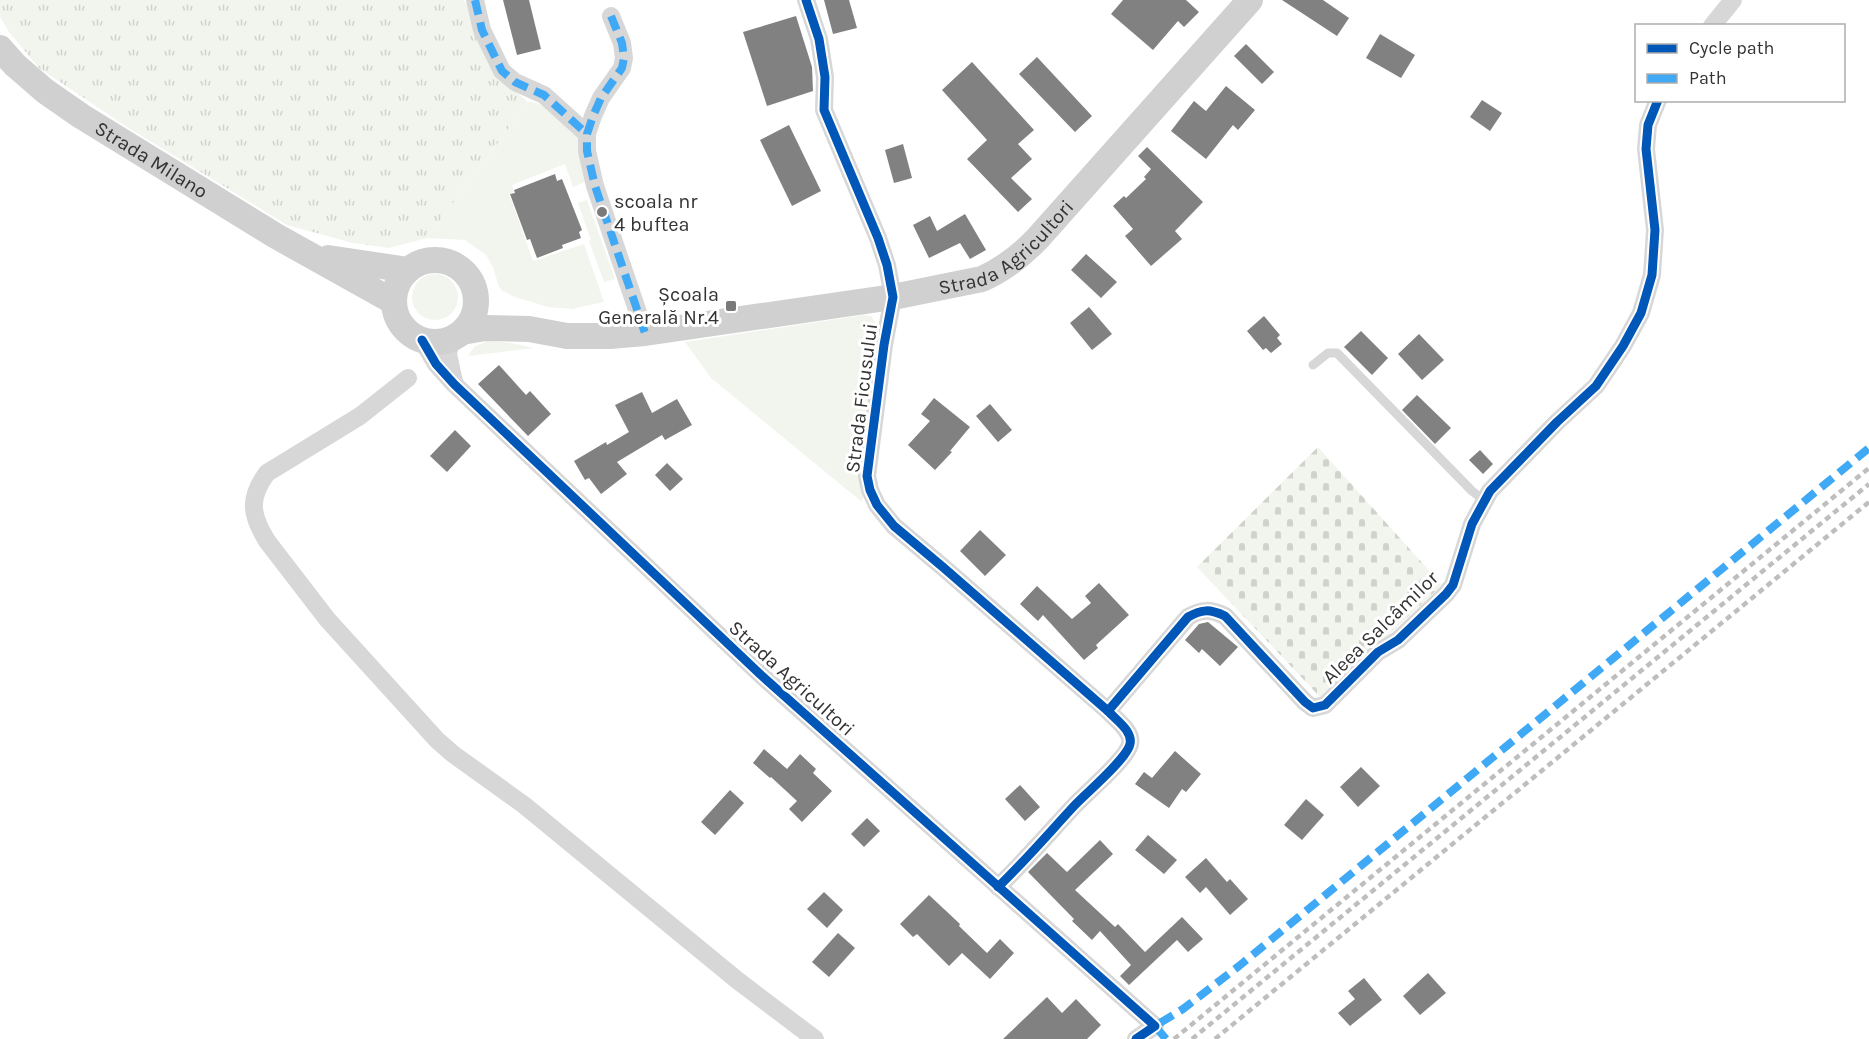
<svg xmlns="http://www.w3.org/2000/svg" width="1869" height="1039" viewBox="0 0 1869 1039" font-family="Karla,sans-serif">
	<defs>
		<pattern id="cemetery-stones" width="16" height="16" patternUnits="userSpaceOnUse" patternTransform="scale(1.5)"><rect width="16" height="16" fill="#f2f5ed"/><path d="M2 7V4a2 2 0 0 1 4 0v3zM10 15v-3a2 2 0 0 1 4 0v3z" fill="#d0d2cc"/></pattern>
		<pattern id="park-tufts" width="24" height="20" patternUnits="userSpaceOnUse" patternTransform="scale(1.5)"><rect width="24" height="20" fill="#f2f5ed"/><path d="M3 7l-1-3M5 7V3M7 7l1-3M15 17l-1-3M17 17v-4M19 17l1-3" fill="none" stroke="#d0d2cc"/></pattern>
	</defs>
	<rect width="100%" height="100%" fill="#fff"/>
	<g fill="#f2f5ed">
		<path d="M528,102C544,100 566,124 578,134L585,182L573,187L565,164L512,185L514,192L509,194L533,261L584,244L604,302L572,309L548,307L515,297L503,291L499,287L493,267L486,255L465,240L427,238Z"/>
		<polygon points="587,200 615,279 604,282 589,241 591,240 578,203"/>
		<circle cx="435" cy="297" r="23"/>
		<polygon points="864,315 871,316 875,322 861,453 864,494 862,502 711,378 685,342"/>
		<polygon points="488,341 511,343 534,348 468,356 475,346"/>
	</g>
	<polygon fill="url(#cemetery-stones)" points="1318,447 1442,585 1321,698 1197,567"/>
	<polygon fill="url(#park-tufts)" points="0,0 464,0 503,81 528,102 427,238 389,248 353,243 287,225 124,125 39,68 9,32 0,17"/>
	<g fill="#818181">
		<polygon points="503,0 529,0 541,49 517,55"/>
		<polygon points="824,0 849,0 857,28 833,34"/>
		<polygon points="1123,0 1186,0 1199,12 1184,27 1178,21 1153,50 1111,14"/>
		<polygon points="1282,0 1323,0 1349,18 1337,36"/>
		<polygon points="796,16 812,67 813,91 767,106 743,32"/>
		<polygon points="1380,34 1415,55 1401,78 1366,58"/>
		<polygon points="1246,44 1274,72 1262,84 1234,56"/>
		<polygon points="1037,57 1092,116 1075,132 1019,74"/>
		<polygon points="972,62 1034,130 1018,144 1032,159 1011,178 1032,199 1018,212 967,159 987,140 942,90"/>
		<polygon points="1226,86 1255,110 1238,130 1233,125 1206,159 1171,131 1194,101 1206,111"/>
		<polygon points="1482,100 1502,113 1490,131 1470,117"/>
		<polygon points="789,125 821,191 792,206 760,140"/>
		<polygon points="903,144 912,178 894,183 885,150"/>
		<polygon points="1147,147 1203,202 1175,231 1182,239 1151,266 1125,236 1133,229 1113,206 1124,196 1126,198 1146,179 1144,177 1151,169 1138,156"/>
		<polygon points="555,174 557,181 562,179 582,230 579,232 581,238 562,245 563,248 537,258 530,239 527,240 510,194 515,193 514,190"/>
		<polygon points="965,214 986,250 970,259 960,243 929,258 913,225 930,216 937,231"/>
		<polygon points="1086,254 1117,282 1101,298 1071,270"/>
		<polygon points="1089,307 1112,334 1092,350 1070,323"/>
		<polygon points="1264,316 1280,335 1277,338 1282,344 1271,353 1266,348 1263,350 1247,331"/>
		<polygon points="1361,331 1388,358 1372,375 1344,347"/>
		<polygon points="1419,334 1444,360 1422,380 1398,354"/>
		<polygon points="499,365 526,395 530,391 551,414 528,436 478,384"/>
		<polygon points="642,392 652,413 677,399 692,425 665,440 662,435 617,462 627,474 601,494 589,478 585,480 574,461 606,442 607,445 629,432 615,405"/>
		<polygon points="1417,395 1451,428 1435,444 1402,410"/>
		<polygon points="934,398 970,427 950,451 952,452 935,470 908,445 930,421 921,414"/>
		<polygon points="990,404 1012,430 998,442 976,416"/>
		<polygon points="455,430 471,446 447,472 430,456"/>
		<polygon points="1480,450 1493,464 1483,474 1469,460"/>
		<polygon points="667,463 683,479 670,491 655,475"/>
		<polygon points="980,530 1006,555 985,576 960,551"/>
		<polygon points="1099,583 1129,615 1096,645 1098,648 1084,660 1043,615 1038,621 1020,604 1037,586 1072,619 1091,603 1085,596"/>
		<polygon points="1208,622 1238,647 1220,666 1202,649 1199,653 1185,640 1199,624"/>
		<polygon points="764,749 787,769 800,754 816,769 813,773 832,791 802,822 789,809 797,801 771,777 770,778 753,763"/>
		<polygon points="1175,751 1201,774 1186,792 1182,789 1169,808 1135,784 1144,772 1152,778"/>
		<polygon points="1361,767 1380,786 1358,807 1340,787"/>
		<polygon points="1020,785 1040,807 1025,821 1005,799"/>
		<polygon points="730,790 744,803 715,835 701,822"/>
		<polygon points="1306,799 1324,815 1302,840 1284,825"/>
		<polygon points="867,818 880,831 864,847 851,834"/>
		<polygon points="1148,835 1177,860 1164,874 1135,850"/>
		<polygon points="1100,840 1113,854 1075,890 1115,927 1118,924 1145,952 1182,917 1203,939 1188,952 1177,940 1129,985 1120,976 1131,965 1100,931 1092,940 1072,921 1074,919 1028,872 1047,853 1067,872"/>
		<polygon points="1206,858 1227,882 1230,879 1248,899 1230,915 1206,887 1200,893 1185,877"/>
		<polygon points="824,892 843,910 827,928 807,909"/>
		<polygon points="929,895 960,924 959,926 987,953 1000,939 1014,953 990,979 962,953 949,966 917,934 913,937 900,924"/>
		<polygon points="838,933 855,948 829,977 812,962"/>
		<polygon points="1428,973 1446,993 1420,1015 1403,996"/>
		<polygon points="1364,978 1382,1000 1350,1026 1338,1013 1355,999 1348,991"/>
		<polygon points="1047,997 1062,1013 1076,999 1101,1025 1087,1039 1003,1039"/>
	</g>
	<g fill="none" stroke-linecap="round" stroke-linejoin="round">
		<polyline stroke="#d7d7d7" stroke-width="9" points="1313,365 1328,353 1337,353 1472,491 1485,501"/>
		<g stroke="#d7d7d7" stroke-width="18">
			<polyline points="475,0 482,30 502,71 515,82 544,95 587,134"/>
			<path d="M806,0L819,39L825,77L824,110L878,238L887,265L893,297L884,345L867,476L870,490L877,505L894,526L944,568L1108,711C1116,720 1133,731 1130,744C1127,759 1086,793 1074,806C1049,833 1025,861 998,887"/>
			<polyline points="611,16 622,43 624,58 622,68 601,98 593,116 587,134 587,151 595,186 645,333"/>
			<polyline points="1712,26 1733,0"/>
			<polyline points="451,339 448,354 454,382"/>
			<polyline points="422,340 436,364 454,384 761,675 1155,1026 1136,1039"/>
			<path d="M408,378L360,416L267,473C248,499 251,515 267,541L327,619L437,740L453,754L524,805L737,980L815,1039"/>
			<path d="M1108,711L1188,617C1202,609 1210,609 1225,616L1305,702L1313,708L1325,705L1378,652L1398,640L1446,594L1453,585L1472,524L1490,491L1557,422L1596,386L1623,346L1641,313L1652,275L1655,230L1646,149L1648,125L1658,100"/>
		</g>
		<g stroke="#d0d0d0" stroke-width="26">
			<path id="s1" d="M0,48L15,65L45,91L81,116L276,236L394,302"/>
			<polyline points="328,258 408,270"/>
			<circle cx="435" cy="301" r="41"/>
			<path id="s2" d="M462,332L485,328L529,329L567,336H610L645,333L893,297L982,279C1004,269 1022,255 1038,238L1250,0"/>
		</g>
		<g stroke="#bebebe" stroke-width="4.5" stroke-dasharray="6 4.5" stroke-linecap="butt">
			<polyline points="1174,1039 1869,468"/>
			<polyline points="1192,1039 1869,484"/>
			<polyline points="1215,1039 1869,502"/>
		</g>
		<g stroke="#3fa9f5" stroke-width="8" stroke-dasharray="15 8" stroke-linecap="butt">
			<polyline points="475,0 482,30 502,71 515,82 544,95 587,134"/>
			<polyline points="611,16 622,43 624,58 622,68 601,98 593,116 587,134 587,151 595,186 645,333"/>
			<polyline points="1166,1039 1155,1026 1183,1009 1239,966 1869,448"/>
		</g>
		<defs>
			<g id="cycleway">
				<path d="M806,0L819,39L825,77L824,110L878,238L887,265L893,297L884,345L867,476L870,490L877,505L894,526L944,568L1108,711C1116,720 1133,731 1130,744C1127,759 1086,793 1074,806C1049,833 1025,861 998,887"/>
				<polyline points="422,340 436,364 454,384 761,675 1155,1026 1136,1039"/>
				<path d="M1108,711L1188,617C1202,609 1210,609 1225,616L1305,702L1313,708L1325,705L1378,652L1398,640L1446,594L1453,585L1472,524L1490,491L1557,422L1596,386L1623,346L1641,313L1652,275L1655,230L1646,149L1648,125L1658,100"/>
			</g>
		</defs>
		<use href="#cycleway" stroke="#fff" stroke-width="13"/>
		<use href="#cycleway" stroke="#0057b8" stroke-width="9"/>
	</g>
	<g fill="#7a7a7a" stroke="#fff" stroke-width="2">
		<circle cx="602" cy="212" r="6"/>
		<rect x="725" y="300" width="12" height="12" rx="3"/>
	</g>
	<g text-anchor="middle" stroke-width="6" stroke-linejoin="round" paint-order="stroke">
		<g font-size="20" fill="#333" stroke="#fff">
			<text dy="7" stroke="none"><textPath href="#s1" startOffset="189">Strada Milano</textPath></text>
			<text dy="7" stroke="none"><textPath href="#s2" startOffset="562">Strada Agricultori</textPath></text>
			<text transform="translate(861 398) rotate(-83)" y="7">Strada Ficusului</text>
			<text transform="translate(1380 627) rotate(-44)" y="7">Aleea Salcâmilor</text>
			<text transform="translate(792 678) rotate(42)" y="7">Strada Agricultori</text>
		</g>
		<g font-size="20" fill="#333" stroke="#fff" text-anchor="start">
			<text x="614" y="208">scoala nr<tspan x="614" dy="23">4 buftea</tspan></text>
			<text x="719" y="301" text-anchor="end">Școala<tspan x="719" dy="23">Generală Nr.4</tspan></text>
		</g>
	</g>
	<rect x="1635" y="24" width="210" height="78" fill="#ffffff" stroke="#adadad" stroke-width="1.5"/>
	<rect x="1647" y="44" width="30" height="9" fill="#0057b8" stroke="#adadad" stroke-width="1.5"/>
	<text x="1689" y="54" font-size="18" fill="#333333">Cycle path</text>
	<rect x="1647" y="74" width="30" height="9" fill="#3fa9f5" stroke="#adadad" stroke-width="1.5"/>
	<text x="1689" y="84" font-size="18" fill="#333333">Path</text>
</svg>
